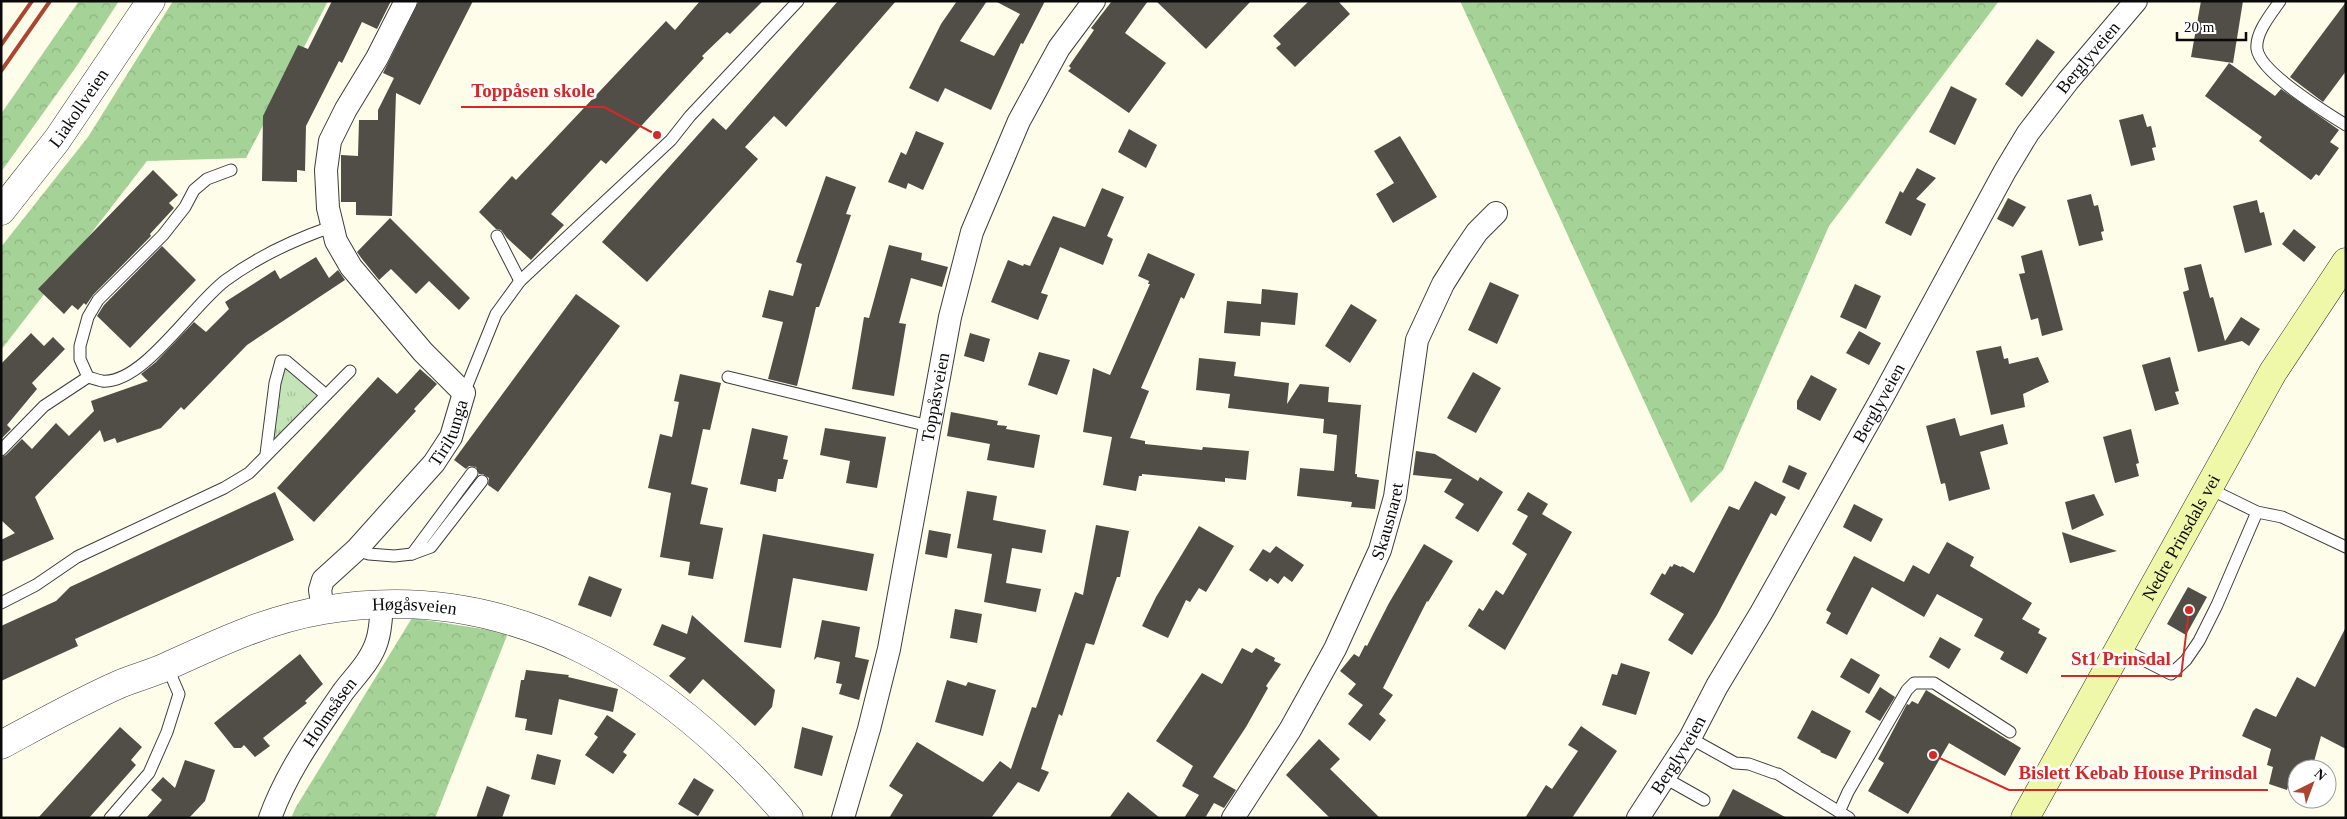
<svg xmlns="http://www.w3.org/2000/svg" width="2347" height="819" viewBox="0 0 2347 819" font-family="Georgia,serif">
	<defs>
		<pattern id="grass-tufts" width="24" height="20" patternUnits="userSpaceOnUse" patternTransform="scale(1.25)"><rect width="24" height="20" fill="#c4e3b6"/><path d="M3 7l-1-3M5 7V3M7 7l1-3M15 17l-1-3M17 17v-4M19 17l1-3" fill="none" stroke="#a7c19b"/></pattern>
		<pattern id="forest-crowns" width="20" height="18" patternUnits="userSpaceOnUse" patternTransform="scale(1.25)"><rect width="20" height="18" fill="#a5d397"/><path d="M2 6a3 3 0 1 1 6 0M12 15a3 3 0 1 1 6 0" fill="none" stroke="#8db481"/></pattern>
	</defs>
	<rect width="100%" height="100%" fill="#fdfde9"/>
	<polygon fill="url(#grass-tufts)" points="289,369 318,394 275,438 272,437 281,374 283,370"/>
	<g fill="url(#forest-crowns)">
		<polygon points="79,1 119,1 76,67 1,172 1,114"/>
		<polygon points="173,1 328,1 246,158 147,161 1,350 1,247 88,137"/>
		<polygon points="1460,1 1999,1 1829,226 1723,470 1691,503"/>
		<polygon points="412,618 508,633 435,818 291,818 296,807"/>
	</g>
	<g fill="#514d47">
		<polygon points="332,1 391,1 377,29 362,22 342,63 339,61 306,126 305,171 297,170 297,182 262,181 263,116 298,45 308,49"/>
		<polygon points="419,1 473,1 420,105 396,93 392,216 356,215 356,202 341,202 341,155 358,156 359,120 378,120 378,110 394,78 383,73"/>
		<polygon points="700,1 763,1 730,34 727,32 702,56 704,58 606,164 601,160 551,214 564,225 531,260 507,238 501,230 496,229 479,212 512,176 516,180 666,21 675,30"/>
		<polygon points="838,1 896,1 786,127 774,116 745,147 758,159 647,282 602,242 713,118 726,130"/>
		<polygon points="957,1 987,1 960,41 994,56 1020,14 995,1 1045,1 1023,44 1021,43 991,110 945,88 938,102 909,88 941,24"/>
		<polygon points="1112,1 1148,1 1125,33 1166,63 1129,113 1068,71 1071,68 1069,66 1094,30 1091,28"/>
		<polygon points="1156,1 1251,1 1206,49"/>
		<polygon points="1309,1 1338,1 1350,14 1295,67 1276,48 1281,44 1273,36"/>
		<polygon points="2201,1 2243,1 2233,63 2191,57"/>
		<polygon points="2346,2 2346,71 2323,102 2290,77"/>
		<polygon points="2037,39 2055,52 2022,97 2005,84"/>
		<polygon points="2229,63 2275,96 2281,89 2339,130 2330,142 2339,148 2319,176 2316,174 2311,180 2259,141 2262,137 2205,96"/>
		<polygon points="1951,86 1977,99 1955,145 1929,132"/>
		<polygon points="2143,114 2147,127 2151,126 2154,138 2156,147 2152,148 2155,160 2131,166 2119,120"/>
		<polygon points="1129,129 1157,145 1146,168 1118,152"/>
		<polygon points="916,131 944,143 923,190 908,183 906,189 888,182 901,152 906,155"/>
		<polygon points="1400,136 1437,197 1393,223 1376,194 1394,183 1374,151"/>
		<polygon points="1917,168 1936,178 1916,199 1926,204 1911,236 1885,223 1900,191 1903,193"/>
		<polygon points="153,170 178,195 169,203 174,208 150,234 151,236 93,295 86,305 84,303 78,310 72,305 64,314 38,289"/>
		<polygon points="826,176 856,187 846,214 851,215 819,307 816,307 797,386 768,379 783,322 762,317 769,290 793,296 802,264 796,262"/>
		<polygon points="1102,188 1124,197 1107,236 1113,239 1103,265 1060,247 1041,293 1048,295 1038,320 991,302 1008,260 1023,266 1024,264 1030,266 1053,216 1085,227"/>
		<polygon points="2091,194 2094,206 2098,205 2104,231 2101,232 2103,240 2079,246 2067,200"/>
		<polygon points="2008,198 2026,207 2013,227 1997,219"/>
		<polygon points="2257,200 2260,213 2264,212 2272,245 2245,253 2233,206"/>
		<polygon points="390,218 470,298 459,310 429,281 416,294 391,269 379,280 362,259 357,252"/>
		<polygon points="2294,229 2316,247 2304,262 2282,244"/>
		<polygon points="889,245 922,253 921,260 948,267 942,287 911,278 899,323 906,324 894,396 852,389 864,317 869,318"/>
		<polygon points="162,246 196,280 130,348 97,316 104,305"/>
		<polygon points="2042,250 2063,330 2042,336 2038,318 2031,320 2019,274 2025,273 2021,256"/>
		<polygon points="1148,253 1195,274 1184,299 1181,297 1141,388 1149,391 1130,438 1145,441 1145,444 1202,450 1203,447 1249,451 1246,480 1225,478 1225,482 1142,474 1142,476 1139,476 1136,491 1103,485 1112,437 1083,432 1093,368 1110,375 1150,284 1148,284 1149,281 1138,276"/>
		<polygon points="316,257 329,278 338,270 345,280 247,345 184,410 181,407 161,428 117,443 115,438 104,442 100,430 35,497 54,539 1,562 1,540 15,533 1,520 1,457 6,455 22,439 32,449 56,423 69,436 94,411 91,401 148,381 141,374 156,362 194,322 206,332 229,309 225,302 275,270 280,279"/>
		<polygon points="2201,264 2210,298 2213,297 2225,341 2241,317 2260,329 2249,346 2242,341 2198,352 2183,292 2189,290 2184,268"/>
		<polygon points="1490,282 1519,295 1497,344 1468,330"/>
		<polygon points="1855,284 1881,296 1866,329 1840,317"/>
		<polygon points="1262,289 1298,293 1295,325 1261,322 1260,336 1224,333 1227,301 1261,304"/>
		<polygon points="576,294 620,326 498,492 488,485 489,478 483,474 479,474 476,467 469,466 466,469 454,460"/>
		<polygon points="1351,304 1377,320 1350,363 1325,346"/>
		<polygon points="1859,331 1881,343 1869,365 1846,353"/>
		<polygon points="31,333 44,346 53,337 65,349 32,383 37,389 7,425 11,429 1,439 1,364"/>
		<polygon points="970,333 990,339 984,362 964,356"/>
		<polygon points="2001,346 2004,359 2008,358 2009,364 2038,357 2049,382 2023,394 2025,407 1991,415 1976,351"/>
		<polygon points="1039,352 1070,360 1057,395 1028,385"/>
		<polygon points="2170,357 2179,391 2175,392 2179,404 2155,411 2142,365"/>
		<polygon points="1199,358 1236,362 1234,376 1289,383 1287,404 1300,384 1329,387 1328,402 1361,405 1355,474 1357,474 1357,477 1379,480 1375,509 1351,507 1352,502 1297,496 1300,468 1334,471 1337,435 1323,433 1324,419 1228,408 1230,394 1196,390"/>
		<polygon points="420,369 437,384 414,409 416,411 314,522 277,488 378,377 397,394"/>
		<polygon points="1473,372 1501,388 1476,433 1447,418"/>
		<polygon points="680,374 721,383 710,430 703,429 691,484 708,488 700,524 723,528 713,579 688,575 690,562 660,557 671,493 648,488 660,434 672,437 679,402 674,401"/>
		<polygon points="1811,375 1837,389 1820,421 1797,409 1797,401"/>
		<polygon points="951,412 998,421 997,425 1007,426 1006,429 1040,435 1034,468 987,460 990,444 947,436"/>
		<polygon points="1955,418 1960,436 2003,424 2008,444 1980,452 1990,489 1949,501 1945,483 1941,484 1926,426"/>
		<polygon points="752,428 788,436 783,459 788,460 783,479 778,479 776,492 740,484"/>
		<polygon points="825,428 886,437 877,488 846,483 850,461 820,455"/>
		<polygon points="2131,429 2139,463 2136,464 2139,476 2115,483 2103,437"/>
		<polygon points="1416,451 1435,454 1478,481 1480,477 1503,492 1478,532 1455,518 1464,504 1444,492 1452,479 1413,475"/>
		<polygon points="1789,465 1807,473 1799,490 1782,482"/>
		<polygon points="1755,481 1786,497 1776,516 1771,513 1717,615 1692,655 1668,640 1684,614 1650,594 1662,573 1665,575 1670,566 1672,567 1674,564 1681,567 1682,566 1694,573 1729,506 1739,510"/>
		<polygon points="967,491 997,496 993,520 1046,530 1042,553 1012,548 1006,583 1041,589 1036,612 984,602 992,554 957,548"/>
		<polygon points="275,492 294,540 75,639 78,646 1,681 1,626 56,601 70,587"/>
		<polygon points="1528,492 1548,504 1542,514 1572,532 1505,650 1468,626 1479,608 1483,611 1496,590 1503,595 1527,554 1512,544 1528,516 1517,510"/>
		<polygon points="2094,494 2104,515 2072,530 2065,502"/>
		<polygon points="1854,504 1883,519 1871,542 1843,527"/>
		<polygon points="1096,525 1129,531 1120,577 1117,577 1094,645 1086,643 1062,716 1059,714 1041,769 1049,772 1039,792 1018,782 991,818 889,818 903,795 889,786 917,742 983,782 1000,761 1011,769 1032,707 1036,708 1075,592 1083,595"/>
		<polygon points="1199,526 1234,546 1206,592 1199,588 1190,602 1186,600 1168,638 1142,626 1156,597"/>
		<polygon points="929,530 951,534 947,558 925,554"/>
		<polygon points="2062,532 2117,551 2070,563"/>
		<polygon points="763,534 874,554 867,591 793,578 781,648 744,642"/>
		<polygon points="1947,542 1974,557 1970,566 2032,603 2022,619 2040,629 2038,633 2047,638 2027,674 2000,659 2004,652 1974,636 1983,619 1937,594 1924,617 1872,587 1847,635 1826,623 1831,613 1826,610 1854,556 1904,582 1913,565 1929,574"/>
		<polygon points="1424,544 1453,561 1428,602 1427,601 1383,688 1393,695 1379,714 1386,720 1370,741 1348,724 1363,705 1348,694 1356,684 1340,671 1354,654 1359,657 1365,645 1367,646 1389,603"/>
		<polygon points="1276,546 1304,565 1292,582 1284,576 1278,584 1270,578 1267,582 1249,570 1263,549 1270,553"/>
		<polygon points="589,576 622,589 611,617 578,605"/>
		<polygon points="2188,587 2207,597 2186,635 2167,624"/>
		<polygon points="955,609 982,614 977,643 950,638"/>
		<polygon points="692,615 775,690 772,707 755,726 703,679 690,694 669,676 686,658 653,645 662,624 687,634"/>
		<polygon points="822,620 860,627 855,657 869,660 859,700 839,694 842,684 836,683 840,662 817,657 814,660"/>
		<polygon points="2346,627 2346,749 2321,736 2312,769 2297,769 2297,783 2290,781 2287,790 2269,784 2273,767 2267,765 2271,749 2242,736 2253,711 2256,708 2276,717 2297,677 2315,687"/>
		<polygon points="1940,637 1961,649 1949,669 1929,657"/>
		<polygon points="1242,648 1252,653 1256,648 1275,658 1274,661 1281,664 1266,686 1268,688 1246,727 1213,777 1236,790 1224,808 1214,803 1205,818 1184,818 1199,795 1182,786 1193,766 1156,741 1202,673 1222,684"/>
		<polygon points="300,654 323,684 305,701 307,703 263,738 270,746 255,757 244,745 241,748 234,748 214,723"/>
		<polygon points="1851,658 1880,675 1869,694 1840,677"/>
		<polygon points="1621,663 1650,672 1636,715 1602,705 1612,674 1617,675"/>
		<polygon points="526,670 569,675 568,677 618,689 613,712 559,699 552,735 525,730 527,719 515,717 521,680 524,680"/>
		<polygon points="947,680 966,686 968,682 996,690 983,736 935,722"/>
		<polygon points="1880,687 1895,697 1880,721 1865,712"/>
		<polygon points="1926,690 2021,748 2005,776 1949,743 1908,814 1868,791 1884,763 1878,759 1907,704 1909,705 1912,701 1918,704"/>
		<polygon points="1812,710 1851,731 1836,759 1820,752 1821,751 1797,738"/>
		<polygon points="607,715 636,734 623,752 627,755 613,774 585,755 598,737 594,734"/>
		<polygon points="1581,726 1617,751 1572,818 1525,818 1546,785 1552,789 1578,751 1568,745"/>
		<polygon points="120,727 142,747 131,760 136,765 89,818 38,818"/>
		<polygon points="802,727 833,736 822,776 794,768"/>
		<polygon points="1319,739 1340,759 1330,769 1380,818 1330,818 1286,775"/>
		<polygon points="537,754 561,760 555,785 531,779"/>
		<polygon points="185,760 215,770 205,801 189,818 146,818 162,800 151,790 163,777 175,788"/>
		<polygon points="694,778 714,790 698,816 678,804"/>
		<polygon points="487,786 510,795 502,818 476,818"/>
		<polygon points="1733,789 1787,818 1718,818"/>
		<polygon points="1128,792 1160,818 1109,818"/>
	</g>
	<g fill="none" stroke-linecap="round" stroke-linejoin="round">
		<defs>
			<g id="service">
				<path d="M2280,1C2271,14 2255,33 2257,49C2260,72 2325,112 2346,125"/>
				<polyline points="497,236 520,281"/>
				<polyline points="88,377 80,359 80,346 88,317 98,300 163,235 185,207 194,190 207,179 231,170"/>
				<polyline points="728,377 929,426"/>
				<polyline points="464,393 496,314 520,281 671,140 690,116 798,1"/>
				<path d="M1,450L44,406L88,377C92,378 97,380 102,381C143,385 193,304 226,280C259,256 293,240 331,227"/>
				<polyline points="266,454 275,383 281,361 286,361 326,395"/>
				<polyline points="2208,488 2257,512 2282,517 2346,547"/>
				<polyline points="356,550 369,554 394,556 412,554 431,547 482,481"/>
				<polyline points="412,554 472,473"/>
				<polyline points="1,603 36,585 77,557 224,488 249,473 350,371"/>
				<polyline points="2120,648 2171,674 2186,660 2199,641 2217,605 2257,512"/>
				<polyline points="1690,738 1735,763 1749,764 1774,773"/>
				<polyline points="1778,774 1849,818"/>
				<polyline points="1665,778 1704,800"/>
				<polyline points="1839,812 1848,792 1907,690 1914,683 1934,683 2010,732"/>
				<polyline points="110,818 149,773 167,732 179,694 167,666"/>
			</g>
			<g id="minor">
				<path id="s1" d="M323,610L320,590L323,580L356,550L434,463L451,437L464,393L423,352L351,267L336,241L328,208L326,170L330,141L346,109L377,58L406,1"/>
				<path id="s2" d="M270,818C287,771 315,733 343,692C355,676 371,661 377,641C381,629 381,616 382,603"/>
				<path id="s3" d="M843,818L869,729L889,649L950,317L972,232L1019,121L1059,48L1094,1"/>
				<path id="s4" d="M1233,818L1290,730L1335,649L1380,550L1395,497L1417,340L1443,284L1460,257L1477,232L1496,213"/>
				<path id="s5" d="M1638,818L1690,738L1717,686L1761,613L1883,396L2005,171L2028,133L2068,81L2136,1"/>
			</g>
			<g id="tertiary">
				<path id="s6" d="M1,211L57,140L151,1"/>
				<path id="s7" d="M1,745C40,724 79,702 120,684C136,677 154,673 170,665C220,642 269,619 324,610C514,578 671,679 789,818"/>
			</g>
			<g id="secondary">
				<path id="s8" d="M2025,818L2273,372L2346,262"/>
			</g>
		</defs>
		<use href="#service" stroke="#3d3d3d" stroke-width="13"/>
		<use href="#minor" stroke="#3d3d3d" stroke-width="24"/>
		<use href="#tertiary" stroke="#3d3d3d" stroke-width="29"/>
		<use href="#secondary" stroke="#2c2c2c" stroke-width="29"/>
		<use href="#service" stroke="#fff" stroke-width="11"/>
		<use href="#minor" stroke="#fff" stroke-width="22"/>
		<use href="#tertiary" stroke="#fff" stroke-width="28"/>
		<use href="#secondary" stroke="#eff8a9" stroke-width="28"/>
		<g stroke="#ac452f" stroke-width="4">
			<polyline points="1,45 32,1"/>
			<polyline points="1,71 50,1"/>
		</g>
	</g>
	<g text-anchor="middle" stroke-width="5" stroke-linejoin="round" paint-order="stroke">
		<g font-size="18" fill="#0a0a0a" stroke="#fff">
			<text dy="6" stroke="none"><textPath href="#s5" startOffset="885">Berglyveien</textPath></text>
			<text dy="6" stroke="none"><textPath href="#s6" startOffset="129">Liakollveien</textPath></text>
			<text dy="6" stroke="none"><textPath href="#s3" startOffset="431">Toppåsveien</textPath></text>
			<text dy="6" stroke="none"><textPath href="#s5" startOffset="480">Berglyveien</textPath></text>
			<text dy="6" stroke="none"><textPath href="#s1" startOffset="226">Tiriltunga</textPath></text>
			<text dy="6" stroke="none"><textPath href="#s4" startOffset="336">Skausnaret</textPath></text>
			<text dy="6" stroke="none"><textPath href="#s8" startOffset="321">Nedre Prinsdals vei</textPath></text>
			<text dy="6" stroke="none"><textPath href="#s7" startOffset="442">Høgåsveien</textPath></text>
			<text dy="6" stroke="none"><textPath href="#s2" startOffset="122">Holmsåsen</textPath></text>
			<text dy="6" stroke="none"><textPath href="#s5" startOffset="75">Berglyveien</textPath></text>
		</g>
	</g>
	<path fill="none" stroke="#d62828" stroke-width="2" d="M657 135L604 107H461M2189 610L2181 676H2061M1933 755L2009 790H2268"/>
	<g fill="#d62828" stroke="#fff" stroke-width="2">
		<circle cx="657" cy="135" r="5"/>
		<circle cx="2189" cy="610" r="5"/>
		<circle cx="1933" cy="755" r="5"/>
	</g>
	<g font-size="19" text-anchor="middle" font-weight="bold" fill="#d62828" stroke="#fff" stroke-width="5" stroke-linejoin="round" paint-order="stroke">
		<text x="533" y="97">Toppåsen skole</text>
		<text x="2121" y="665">St1 Prinsdal</text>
		<text x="2138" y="779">Bislett Kebab House Prinsdal</text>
	</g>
	<rect width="2347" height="819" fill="none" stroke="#0a0a0a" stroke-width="5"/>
	<g transform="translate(2312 784) rotate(42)"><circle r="24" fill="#ffffff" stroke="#9d9d9d"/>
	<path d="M0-4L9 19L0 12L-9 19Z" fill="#ac452f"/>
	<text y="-8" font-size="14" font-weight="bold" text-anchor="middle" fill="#0a0a0a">N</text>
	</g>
	<path d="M2177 32v8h69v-8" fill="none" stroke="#0a0a0a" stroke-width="2.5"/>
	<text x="2184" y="32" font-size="15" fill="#0a0a0a" stroke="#ffffff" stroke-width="4" paint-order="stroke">20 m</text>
</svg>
